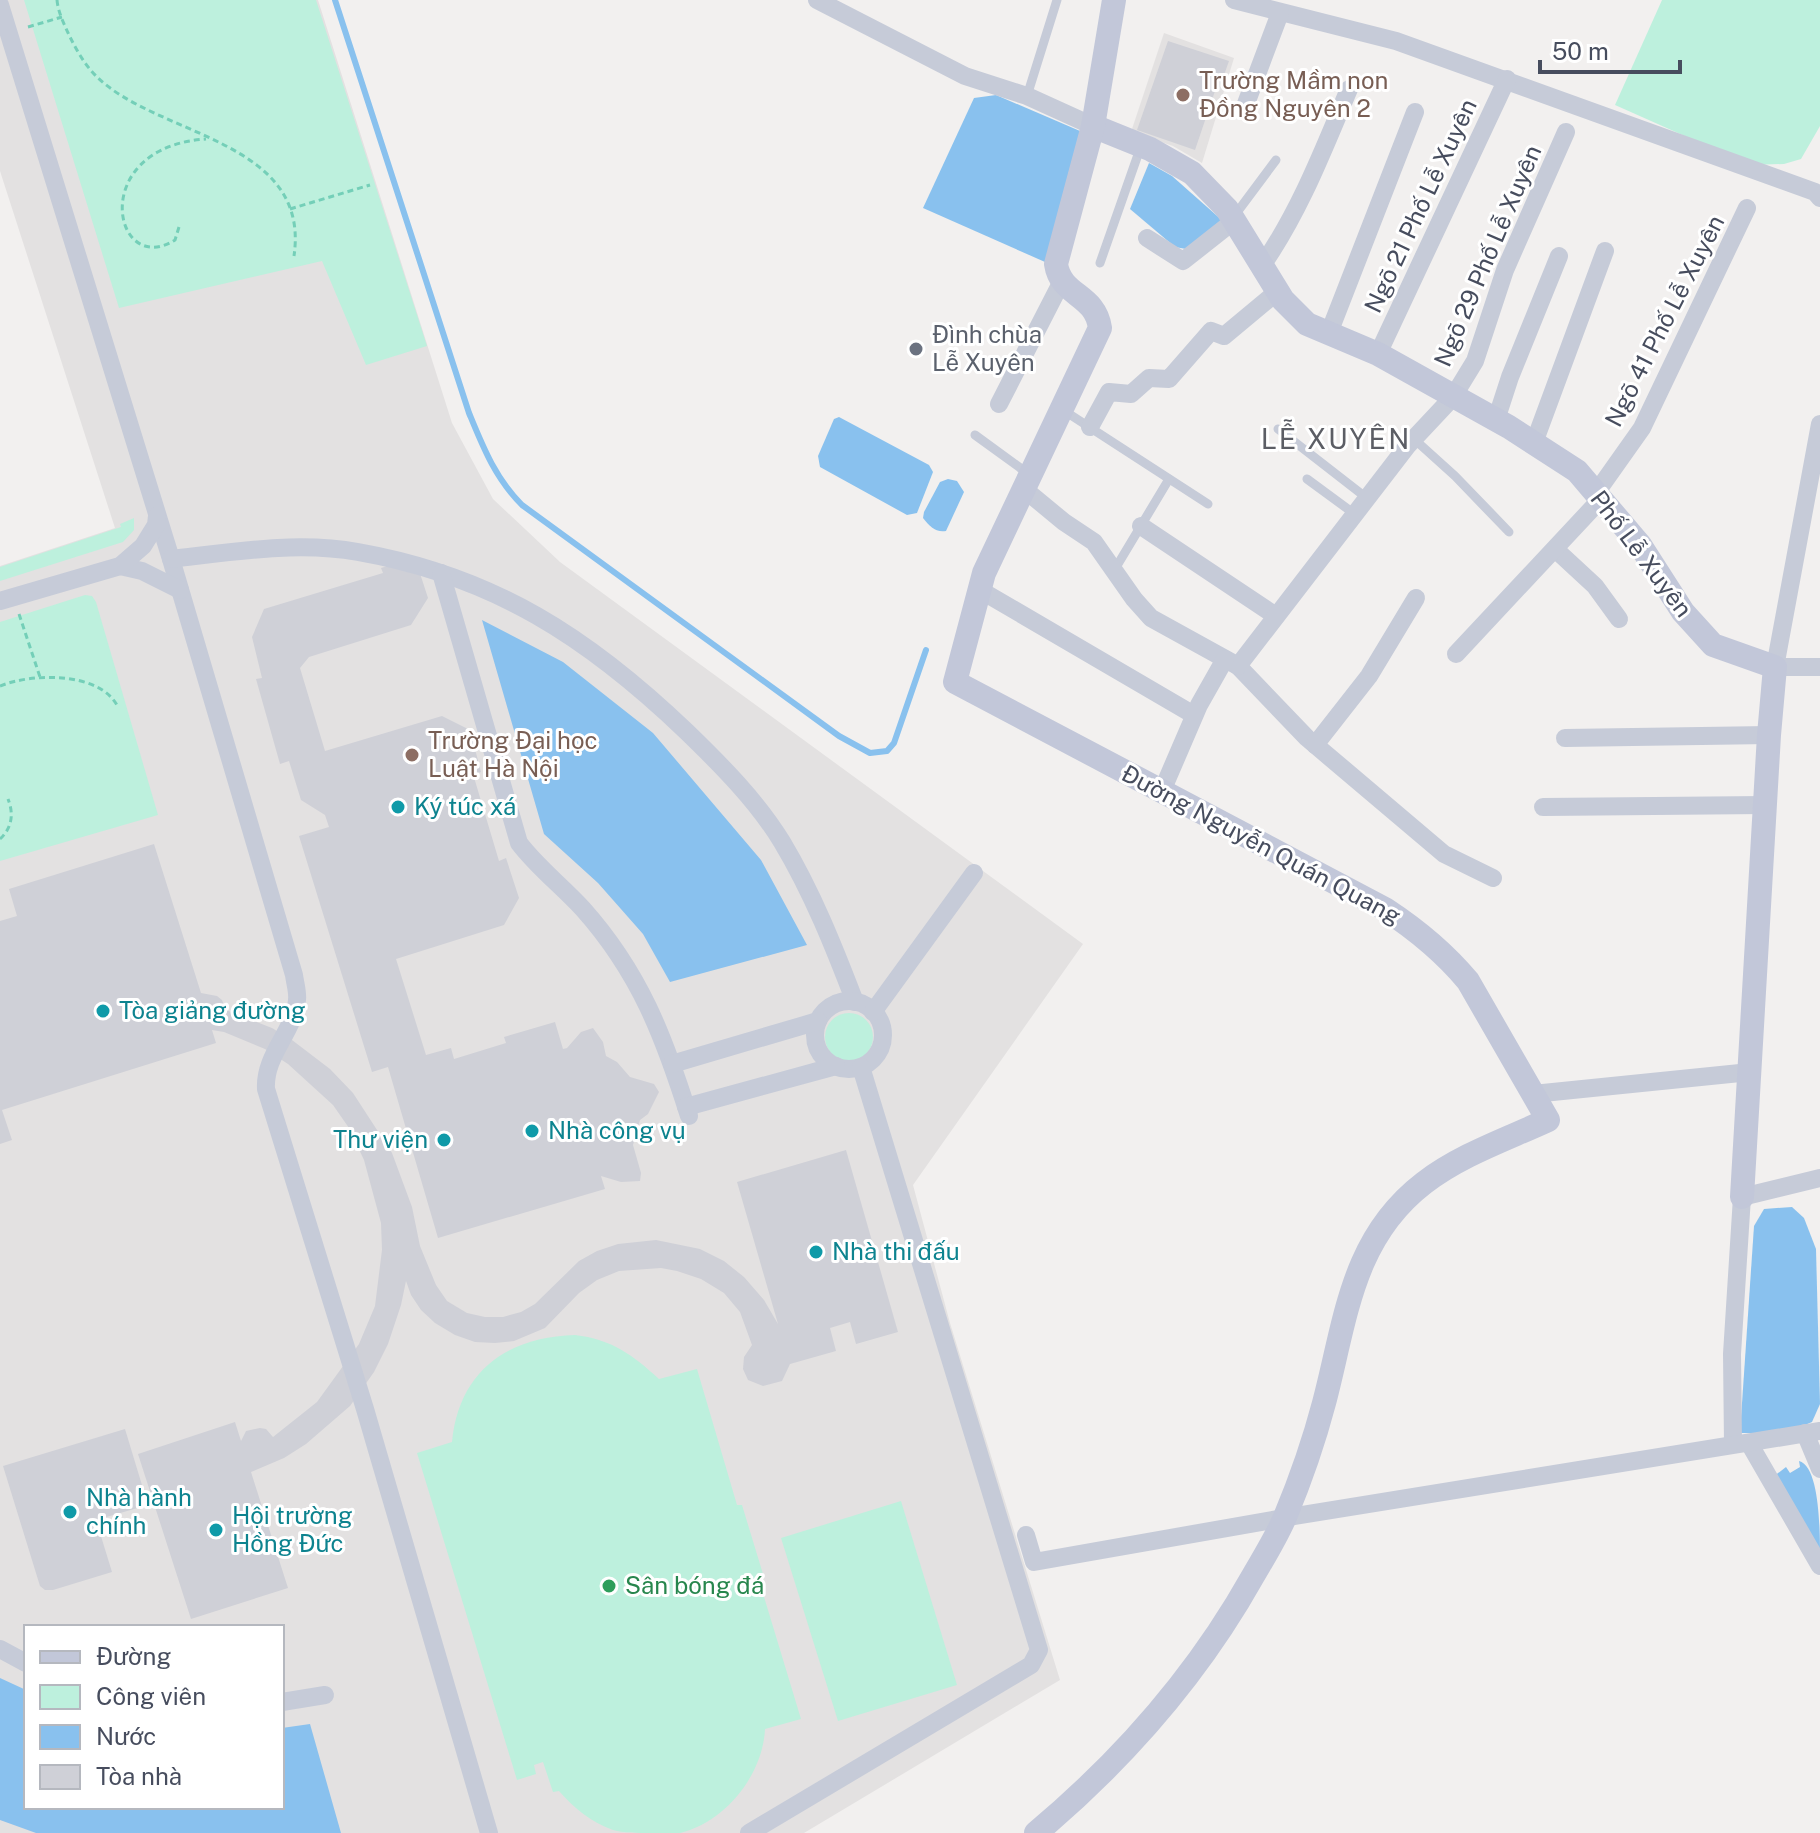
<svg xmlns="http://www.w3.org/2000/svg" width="1820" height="1833" viewBox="0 0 1820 1833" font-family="'Public Sans',sans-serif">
	<rect width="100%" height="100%" fill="#f2f0ef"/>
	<g fill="#e3e1e1" fill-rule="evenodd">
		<path d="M0,0H318L452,423L493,499L560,562L1083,944L913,1185L950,1323L1060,1680L804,1833H0V566L115,528L0,171ZM26,1627H282V1807H26Z"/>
		<polygon points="1164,33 1234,58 1202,163 1173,146 1131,132"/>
	</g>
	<g fill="#bdf0dd">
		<polygon points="24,0 316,0 427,346 366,365 322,261 119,308"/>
		<polygon points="1662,0 1820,0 1820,126 1801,159 1784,164 1750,165 1615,105"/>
		<polygon points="134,518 134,530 123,542 0,581 0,567 121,527 120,524"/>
		<polygon points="85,595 92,596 96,602 158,815 0,861 0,622"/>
		<circle cx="849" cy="1037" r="24"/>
		<path d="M575,1335C611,1339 633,1355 659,1379L697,1369L737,1505H742L763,1574L758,1577L801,1719L765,1729C763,1774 726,1822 680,1833C671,1833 659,1833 650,1833C638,1833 624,1833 613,1830C591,1822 574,1808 559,1791L553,1792L543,1762L534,1765L536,1774L517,1780L417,1453L452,1442C459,1371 507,1337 575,1335Z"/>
		<polygon points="901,1501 957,1685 838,1721 781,1538"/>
	</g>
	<g fill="#89c1ee">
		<polygon points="996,95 1080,131 1045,262 923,208 974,98"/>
		<polygon points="1149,163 1172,176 1224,222 1186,249 1175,247 1130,209"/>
		<polygon points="839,417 929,465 933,472 917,513 907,515 820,467 818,456 834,419"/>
		<path d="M948,479L957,481L964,492L946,531C936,533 929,526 923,518L924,512L940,482Z"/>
		<polygon points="482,620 563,662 653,733 761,860 807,945 670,982 643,934 598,883 544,834"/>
		<polygon points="1792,1207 1804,1218 1816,1249 1820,1404 1812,1422 1805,1425 1758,1433 1740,1433 1754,1226 1764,1209"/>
		<path d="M1799,1461C1820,1466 1820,1533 1820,1556L1773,1477L1786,1467L1790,1473L1800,1467Z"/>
		<polygon points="0,1678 26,1690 26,1807 282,1807 282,1728 310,1724 341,1833 36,1833 0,1820"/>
	</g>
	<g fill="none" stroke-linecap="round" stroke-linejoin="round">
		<path stroke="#89c1ee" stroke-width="6" d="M335,0L469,413C483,447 495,478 522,505L839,736L870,753L887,751L894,743L926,650"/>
	</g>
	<g fill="#cfd0d7">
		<polygon points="1168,41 1229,61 1219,89 1216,88 1195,150 1137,130"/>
		<polygon points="415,558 428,598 411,625 309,657 300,668 325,751 442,716 470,730 481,772 473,774 499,861 506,858 519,898 504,925 396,959 426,1055 451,1048 454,1059 506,1043 504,1037 555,1022 563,1049 567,1048 581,1032 593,1028 603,1042 606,1056 617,1062 630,1077 654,1084 659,1092 648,1114 640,1120 633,1145 641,1173 640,1181 621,1182 601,1176 605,1189 438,1238 388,1067 372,1072 299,836 329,827 325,815 301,800 289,761 280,764 256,679 262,678 252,637 264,609 383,573 381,568"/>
		<polygon points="154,844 201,993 217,996 222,1000 226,1010 272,1028 292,1040 330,1069 353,1093 392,1153 412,1207 420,1246 436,1285 447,1301 467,1313 485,1317 503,1317 521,1312 535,1304 579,1261 597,1251 618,1244 656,1240 700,1249 724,1261 744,1277 764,1300 778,1324 737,1182 846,1150 898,1332 856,1344 850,1322 830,1328 836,1351 790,1364 782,1381 763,1386 748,1380 743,1369 744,1357 752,1345 740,1312 724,1293 701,1279 677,1271 661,1268 619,1271 597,1280 579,1293 545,1328 514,1341 495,1343 475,1342 455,1335 435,1323 421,1310 411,1295 406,1281 401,1305 388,1344 374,1372 350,1406 306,1444 284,1458 251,1472 288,1588 191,1619 138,1454 235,1422 241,1441 246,1431 260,1428 266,1429 273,1437 317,1402 359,1344 375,1306 382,1250 381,1223 364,1160 349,1128 333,1105 288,1064 265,1049 224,1032 212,1030 216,1043 2,1110 12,1140 0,1144 0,921 17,916 9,889"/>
		<polygon points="125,1429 148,1505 96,1520 112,1572 53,1590 45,1590 40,1586 3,1466"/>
	</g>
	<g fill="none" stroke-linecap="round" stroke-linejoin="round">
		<g stroke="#74cfb8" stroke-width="3" stroke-dasharray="6 4" stroke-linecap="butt">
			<path d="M57,0C58,12 64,24 69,35C76,49 84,64 96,76C157,137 311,139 294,256"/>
			<polyline points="28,27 62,17"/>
			<polyline points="290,209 370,185"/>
			<path d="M179,227L175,240C113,279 86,147 206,139"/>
			<polyline points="19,614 40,677"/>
			<path d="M0,686C32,673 100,671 118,707"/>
			<path d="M0,839C12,828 14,814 8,799"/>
		</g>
		<g stroke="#c6cbd8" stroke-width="9">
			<polyline points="1027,96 1057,0"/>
			<polyline points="1235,215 1276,160"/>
			<polyline points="1100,263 1141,146"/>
			<polyline points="1063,410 1208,504"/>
			<polyline points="1278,429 1368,499"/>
			<polyline points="975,435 1030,475"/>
			<polyline points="1414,439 1455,476 1509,532"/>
			<polyline points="1307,479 1356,515"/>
			<polyline points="1115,569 1169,479"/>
		</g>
		<g stroke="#c6cbd8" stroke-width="18">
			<polyline points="817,0 965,76 1027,96 1093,126"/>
			<polyline points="1234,0 1396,41 1815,192 1820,198"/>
			<path d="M0,5L171,559L294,975C295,983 298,992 297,1000C294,1032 264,1055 266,1089L365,1409L489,1833"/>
			<polyline points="1244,109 1280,13"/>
			<polyline points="1147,238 1183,261 1235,220"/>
			<path d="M1263,264C1300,211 1324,148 1349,89"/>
			<polyline points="1329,333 1415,112"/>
			<polyline points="1378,354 1507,79"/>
			<polyline points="999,404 1062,281"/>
			<polyline points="1496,420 1510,377 1559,256"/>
			<polyline points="1820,424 1775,667 1820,667"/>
			<polyline points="1090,427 1109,392 1131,394 1149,378 1169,379 1211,331 1224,336 1278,291"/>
			<polyline points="1534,443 1605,251"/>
			<polyline points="1024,489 1064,522 1094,542 1134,599 1151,618 1238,666 1307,738 1444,854 1493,878"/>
			<polyline points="1596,493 1642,428 1747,208"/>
			<polyline points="1141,526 1276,616"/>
			<polyline points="1555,549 1595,586 1619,619"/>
			<path d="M171,559C232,552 297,541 358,552C494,576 589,638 687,732C721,765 757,801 782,842C812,892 834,947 855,1002"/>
			<polyline points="120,566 142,571 180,590"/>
			<path d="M441,573L519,843C538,868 562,886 583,909C640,973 664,1037 689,1116"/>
			<polyline points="980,590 1194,715"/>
			<polyline points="0,601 120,566 143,546 156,525 157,516"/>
			<polyline points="1456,654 1601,499"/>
			<polyline points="1238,666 1408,445 1453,397 1475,361 1505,270 1566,132"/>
			<polyline points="1565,738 1769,735"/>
			<polyline points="1315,745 1369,676 1416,598"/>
			<polyline points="1162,791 1199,705 1225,659"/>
			<polyline points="1543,807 1765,805"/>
			<circle cx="849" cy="1035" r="34"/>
			<polyline points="873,1012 974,873"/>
			<polyline points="672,1064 818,1021"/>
			<polyline points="1533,1094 1750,1072"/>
			<polyline points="686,1107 836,1066"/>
			<polyline points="1805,1433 1820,1469"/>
			<polyline points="1749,1443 1820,1566"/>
			<polyline points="1733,1444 1732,1354 1742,1197 1820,1178"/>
			<polyline points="1026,1535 1034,1562 1295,1516 1820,1431"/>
			<polyline points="0,1649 26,1663"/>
			<polyline points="282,1702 325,1695"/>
			<polyline points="749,1833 1031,1665 1039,1650 861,1067"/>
		</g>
		<g stroke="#c2c7d9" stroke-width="24">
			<polyline points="1093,126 1150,149 1192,173 1227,209 1283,300 1307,324 1378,354 1509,427 1577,471 1640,545 1683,612 1713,645 1775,667 1769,735 1742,1197"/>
			<path d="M1036,1833C1124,1759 1197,1676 1253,1576C1264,1557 1276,1538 1285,1517C1300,1481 1314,1441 1324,1403C1346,1320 1351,1239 1424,1183C1460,1155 1507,1139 1548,1120L1468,981C1443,951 1417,930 1385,909L955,682L984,573L1100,328C1095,293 1061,297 1056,264L1093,126L1114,0"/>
		</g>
	</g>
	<g fill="#8d6e63" stroke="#fff" stroke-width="3">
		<circle cx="1183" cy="95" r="8"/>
		<circle cx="412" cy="755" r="8"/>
	</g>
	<circle fill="#6b7280" stroke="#fff" stroke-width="3" cx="916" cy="349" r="8"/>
	<g fill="#0f9aa8" stroke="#fff" stroke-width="3">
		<circle cx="398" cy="807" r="8"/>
		<circle cx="103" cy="1011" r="8"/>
		<circle cx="532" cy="1131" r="8"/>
		<circle cx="444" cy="1140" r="8"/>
		<circle cx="816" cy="1252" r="8"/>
		<circle cx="70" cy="1512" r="8"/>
		<circle cx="216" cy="1530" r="8"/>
	</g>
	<circle fill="#2e9e5b" stroke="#fff" stroke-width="3" cx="609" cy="1586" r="8"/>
	<g text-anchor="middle" stroke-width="6" stroke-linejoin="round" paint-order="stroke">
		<g font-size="24" fill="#785e54" stroke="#fff" text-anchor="start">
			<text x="1199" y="89">Trường Mầm non<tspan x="1199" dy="28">Đồng Nguyên 2</tspan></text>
			<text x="428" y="749">Trường Đại học<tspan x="428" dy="28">Luật Hà Nội</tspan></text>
		</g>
		<g font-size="24" fill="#474d5e" stroke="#fff">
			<text transform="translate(1421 206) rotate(-65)" y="8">Ngõ 21 Phố Lễ Xuyên</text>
			<text transform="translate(1488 256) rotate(-67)" y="8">Ngõ 29 Phố Lễ Xuyên</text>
			<text transform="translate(1665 321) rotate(-63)" y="8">Ngõ 41 Phố Lễ Xuyên</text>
			<text transform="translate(1641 554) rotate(53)" y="8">Phố Lễ Xuyên</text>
			<text transform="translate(1261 845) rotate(28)" y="8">Đường Nguyễn Quán Quang</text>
		</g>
		<g font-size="24" fill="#5b616d" stroke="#fff" text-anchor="start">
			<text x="932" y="343">Đình chùa<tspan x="932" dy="28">Lễ Xuyên</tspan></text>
		</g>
		<g font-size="24" fill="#0d838f" stroke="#fff" text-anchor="start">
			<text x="414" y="815">Ký túc xá</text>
			<text x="119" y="1019">Tòa giảng đường</text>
			<text x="548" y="1139">Nhà công vụ</text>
			<text x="428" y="1148" text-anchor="end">Thư viện</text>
			<text x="832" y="1260">Nhà thi đấu</text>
			<text x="86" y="1506">Nhà hành<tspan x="86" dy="28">chính</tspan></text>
			<text x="232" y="1524">Hội trường<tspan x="232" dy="28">Hồng Đức</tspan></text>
		</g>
		<g font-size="24" fill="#27864d" stroke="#fff" text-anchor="start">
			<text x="625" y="1594">Sân bóng đá</text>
		</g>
		<g font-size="28" letter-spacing="2" fill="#5c5e65" stroke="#fff">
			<text x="1336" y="449">LỄ XUYÊN</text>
		</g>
	</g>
	<rect x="24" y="1625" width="260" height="184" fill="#ffffff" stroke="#b5b8bf" stroke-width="2"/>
	<rect x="40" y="1651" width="40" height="12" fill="#c2c7d9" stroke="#b5b8bf" stroke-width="2"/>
	<text x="96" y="1665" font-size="24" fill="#474d5e">Đường</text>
	<rect x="40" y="1685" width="40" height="24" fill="#bdf0dd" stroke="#b5b8bf" stroke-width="2"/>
	<text x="96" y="1705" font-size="24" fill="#474d5e">Công viên</text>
	<rect x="40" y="1725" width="40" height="24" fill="#89c1ee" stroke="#b5b8bf" stroke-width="2"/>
	<text x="96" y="1745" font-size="24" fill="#474d5e">Nước</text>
	<rect x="40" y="1765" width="40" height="24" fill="#cfd0d7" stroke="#b5b8bf" stroke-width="2"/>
	<text x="96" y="1785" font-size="24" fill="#474d5e">Tòa nhà</text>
	<path d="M1540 60v12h140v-12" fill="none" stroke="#474d5e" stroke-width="4"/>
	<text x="1552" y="60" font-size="24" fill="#474d5e" stroke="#ffffff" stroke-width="6" paint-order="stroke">50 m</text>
</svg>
